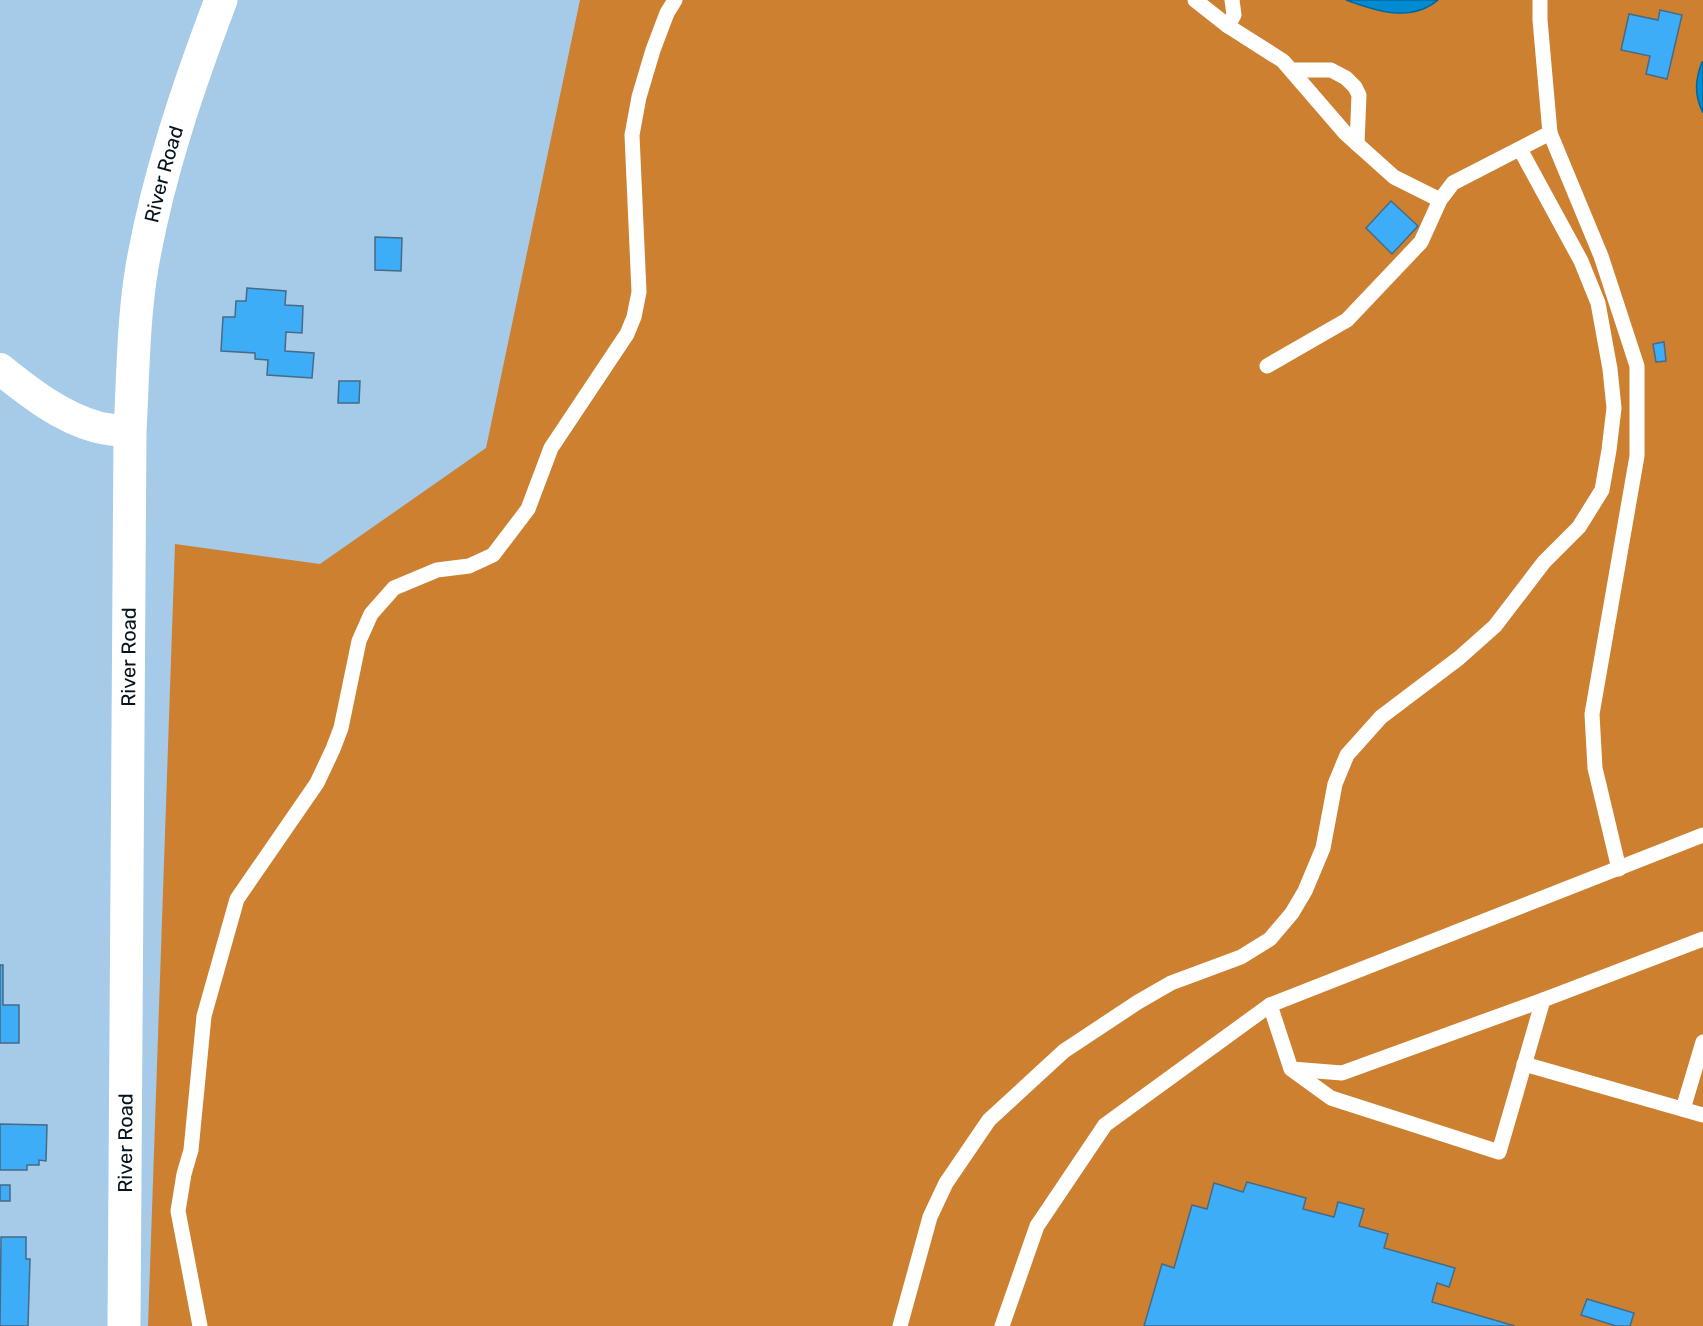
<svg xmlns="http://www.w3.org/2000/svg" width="1703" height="1326" viewBox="0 0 1703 1326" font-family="Rubik,sans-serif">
	<rect width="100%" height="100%" fill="#a5cbe9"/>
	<polygon fill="#cc8030" points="580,0 1703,0 1703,1326 148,1326 175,544 320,564 486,448"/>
	<g fill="#008bd3" stroke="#02679c" stroke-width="1.5">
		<path d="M1346,0H1438C1411,23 1376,11 1346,0Z"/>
		<path d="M1702,62H1703V113C1694,95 1695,80 1702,62Z"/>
	</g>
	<g fill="#3eadf8" stroke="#476a85" stroke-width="1.5">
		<polygon points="1660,10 1682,15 1667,79 1646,74 1650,56 1621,50 1629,14 1658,20"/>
		<polygon points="1391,201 1418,226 1392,254 1366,228"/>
		<polygon points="375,237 402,238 401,271 375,270"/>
		<polygon points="247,288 286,291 285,305 303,306 302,333 286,332 285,351 314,353 312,378 267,375 268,360 255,359 255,353 221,351 223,317 235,317 236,301 246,301"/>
		<polygon points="1664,342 1666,361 1656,362 1653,344"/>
		<polygon points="339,381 360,381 359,403 338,403"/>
		<polygon points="0,965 3,965 3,1005 19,1005 19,1043 0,1043"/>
		<polygon points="0,1124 47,1125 46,1161 39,1160 39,1165 27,1165 27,1170 0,1170"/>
		<polygon points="1247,1182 1306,1198 1303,1209 1334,1217 1338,1202 1364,1209 1359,1226 1388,1234 1384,1248 1455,1268 1449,1287 1437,1283 1432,1302 1515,1326 1144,1326 1162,1264 1174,1268 1192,1205 1207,1209 1214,1183 1243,1192"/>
		<rect x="0" y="1185" width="10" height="16"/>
		<polygon points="1,1237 26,1237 26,1259 30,1259 28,1326 0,1326"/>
		<polygon points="1587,1299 1634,1313 1630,1326 1616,1326 1581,1315"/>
	</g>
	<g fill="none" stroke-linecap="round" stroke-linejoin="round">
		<g stroke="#fff" stroke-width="15">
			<polyline points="1195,0 1228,26 1283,61 1346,134 1394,177 1440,200"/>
			<polyline points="1540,0 1540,20 1550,133 1601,256 1637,366 1637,456 1592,714 1595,768 1619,869"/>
			<polyline points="1228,26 1234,15 1232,0"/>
			<polyline points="1291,70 1331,70 1346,78 1355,87 1359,95 1357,144"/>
			<polyline points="1267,366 1347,320 1421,242 1440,200 1453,183 1550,133"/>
			<polyline points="1270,1005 1291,1069 1331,1098 1499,1152 1543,1000"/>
			<polyline points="1524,1064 1703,1115"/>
			<polyline points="1292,1069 1342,1073 1543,1000 1703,939"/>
			<polyline points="1683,1109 1703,1042"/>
			<polyline points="200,1326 178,1211 184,1174 191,1150 204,1016 237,899 317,783 333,749 341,728 359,641 371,614 394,588 437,570 469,566 493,555 528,509 551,448 627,334 634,317 639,292 632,135 639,97 653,50 667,13 675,0"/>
			<polyline points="900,1326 930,1217 946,1183 989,1120 1064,1051 1138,1002 1171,983 1241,957 1270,939 1292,913 1305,891 1323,848 1335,784 1347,755 1381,717 1459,658 1495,626 1544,562 1579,527 1602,490 1609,450 1614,408 1610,369 1598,303 1581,261 1520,149"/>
			<polyline points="1002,1326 1037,1226 1105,1125 1270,1005 1703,835"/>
		</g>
		<path stroke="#fff" stroke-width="32" d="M0,369C29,392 60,417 97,427C107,430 119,430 130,432"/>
		<path stroke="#fff" stroke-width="33" id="s1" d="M124,1326L130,432C133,377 133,321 142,267C158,175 188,87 221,0"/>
	</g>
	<g text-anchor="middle" stroke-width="6" stroke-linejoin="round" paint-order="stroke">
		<g font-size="20" fill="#05131d" stroke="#a5cbe9">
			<text dy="7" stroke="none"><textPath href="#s1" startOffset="1155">River Road</textPath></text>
			<text dy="7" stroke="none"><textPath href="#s1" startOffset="669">River Road</textPath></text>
			<text dy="7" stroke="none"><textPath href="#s1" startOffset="183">River Road</textPath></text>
		</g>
	</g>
</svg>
